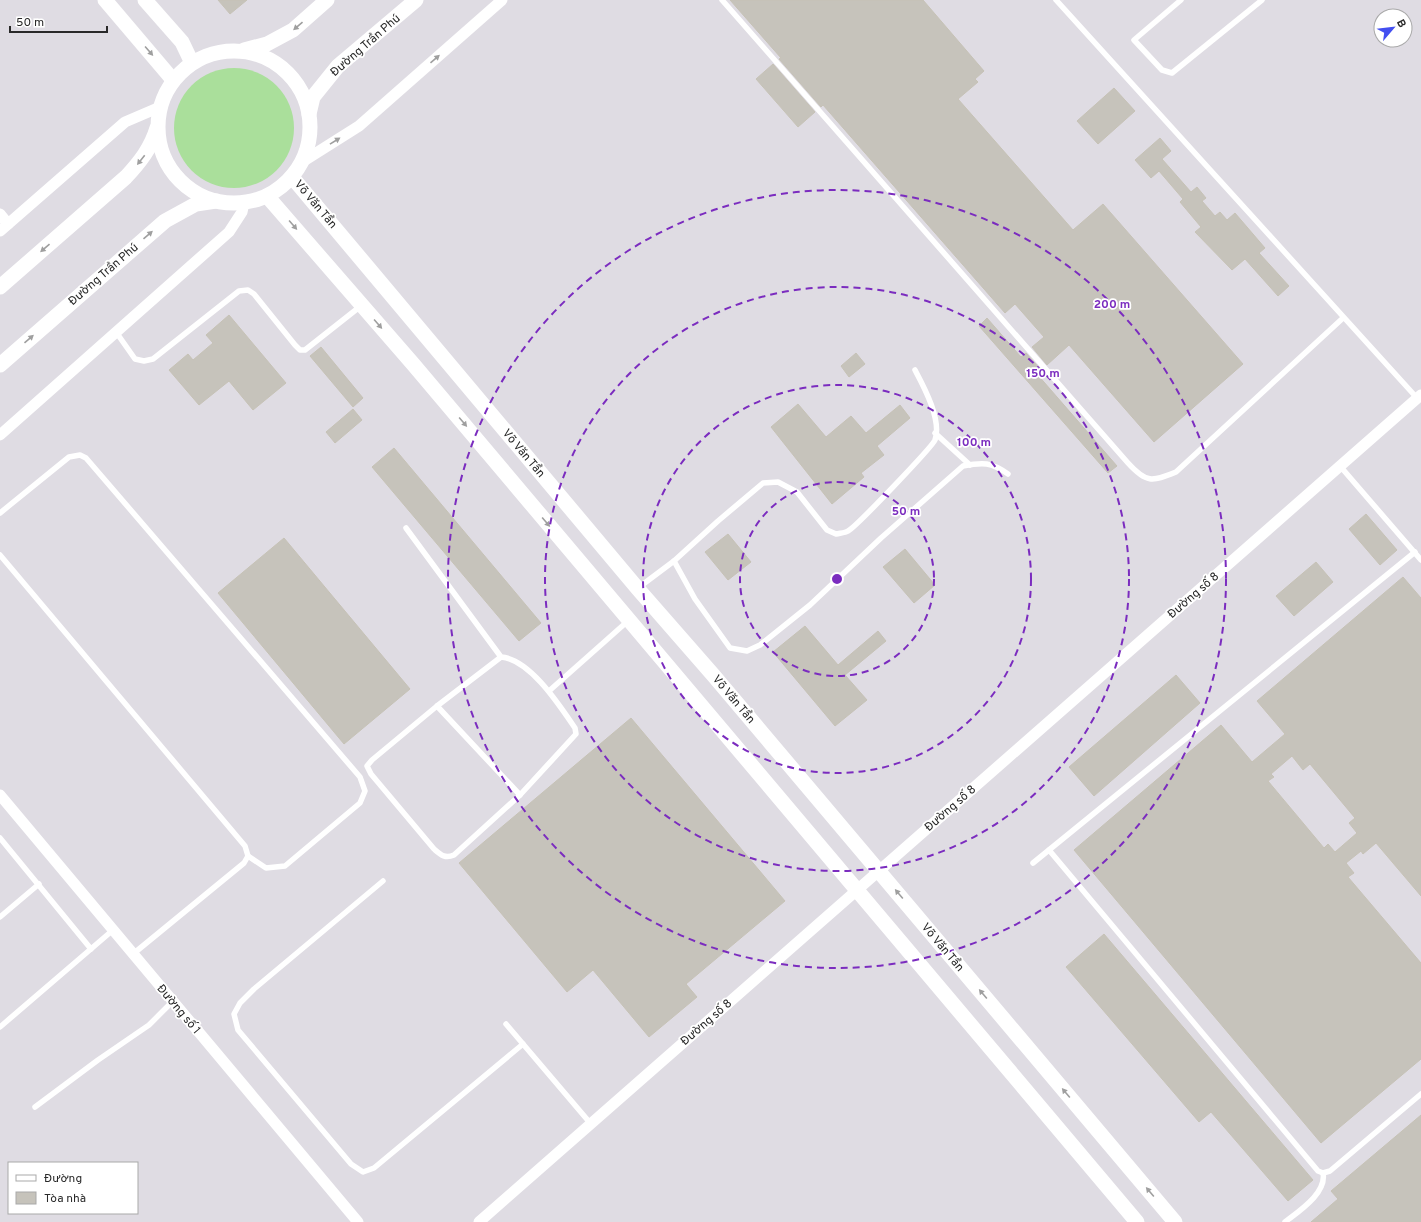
<svg xmlns="http://www.w3.org/2000/svg" width="1421" height="1222" viewBox="0 0 1421 1222" font-family="Overpass,sans-serif">
	<rect width="100%" height="100%" fill="#ebe6dc"/>
	<path fill="#dfdce3" fill-rule="evenodd" d="M0,0H1421V1222H0ZM1381,16H1405V40H1381ZM9,1163H137V1213H9Z"/>
	<circle fill="#aadf9b" cx="234" cy="128" r="60"/>
	<g fill="#c6c3bb" stroke="#c6c2b6" fill-rule="evenodd">
		<polygon points="218,0 247,0 230,14"/>
		<polygon points="730,0 923,0 984,71 975,79 978,82 958,99 1073,230 1103,204 1243,364 1154,442 1069,345 1047,365 1032,347 1044,337 1015,304 1005,313 823,105 821,107 779,59 781,58"/>
		<polygon points="773,64 815,112 798,127 756,79"/>
		<polygon points="1114,88 1135,111 1098,144 1077,121"/>
		<polygon points="1160,138 1171,151 1162,159 1191,192 1197,187 1206,198 1202,201 1215,216 1220,212 1227,220 1235,213 1265,248 1259,253 1289,286 1278,296 1245,259 1232,270 1195,232 1201,227 1180,202 1183,199 1159,171 1151,178 1135,160"/>
		<polygon points="229,315 286,383 253,410 229,381 199,405 169,370 188,354 193,360 213,343 206,335"/>
		<polygon points="987,318 1021,357 1026,353 1041,370 1037,374 1117,466 1108,473 979,326"/>
		<polygon points="321,347 363,398 353,407 310,356"/>
		<polygon points="856,353 865,364 849,377 841,366"/>
		<polygon points="798,404 826,437 851,416 866,433 900,405 910,418 877,446 884,455 861,473 864,477 832,504 771,427"/>
		<polygon points="353,409 362,420 335,443 326,432"/>
		<polygon points="394,448 541,623 519,641 372,467"/>
		<polygon points="1366,514 1397,550 1380,565 1349,529"/>
		<polygon points="728,534 751,562 728,580 705,552"/>
		<polygon points="284,538 410,689 344,744 218,593"/>
		<polygon points="905,549 935,585 914,603 883,567"/>
		<polygon points="1316,562 1333,582 1294,616 1276,596"/>
		<path d="M1403,577L1421,598V896L1376,843L1363,854L1361,851L1346,863L1354,873L1348,877L1421,963V1059L1321,1143L1074,850L1221,725L1252,762L1285,734L1257,701ZM1292,756L1303,770L1310,764L1355,818L1349,823L1357,833L1335,852L1328,844L1324,848L1268,781L1274,777L1271,774Z"/>
		<polygon points="805,626 838,665 878,631 886,641 845,675 867,700 835,726 773,652"/>
		<polygon points="1176,675 1200,703 1094,796 1069,767"/>
		<polygon points="631,718 785,901 686,984 697,997 649,1037 593,970 567,992 459,863"/>
		<polygon points="1104,934 1313,1180 1288,1201 1211,1112 1199,1122 1066,967"/>
		<polygon points="1421,1115 1421,1222 1311,1222 1338,1199 1331,1191"/>
	</g>
	<g fill="none" stroke-linecap="round" stroke-linejoin="round">
		<g stroke="#fff" stroke-width="5.5">
			<path d="M722,0L1128,463C1146,483 1152,482 1176,472L1343,318"/>
			<polyline points="1056,0 1417,398"/>
			<polyline points="1181,0 1134,40 1162,70 1172,73 1262,0"/>
			<polyline points="116,332 135,359 144,361 153,359 239,291 248,290 254,294 295,345 300,350 305,350 362,305"/>
			<polyline points="935,433 970,465"/>
			<polyline points="1340,466 1421,560"/>
			<polyline points="0,513 69,457 80,455 86,458 360,777 365,791 360,803 285,866 266,868 248,856"/>
			<path d="M406,528L501,657C530,659 560,706 575,728L576,734L520,795L454,855C445,859 441,855 434,849L371,774L367,766L372,760L437,706L501,657"/>
			<polyline points="0,555 245,846 248,856 244,863 133,954"/>
			<path d="M674,561L695,599L730,648L747,651L760,645L810,605L881,538L963,466C983,462 991,462 1008,474"/>
			<path d="M638,588L674,561L718,521L763,483L778,482L797,492L827,530L836,534C840,533 845,533 848,531C856,527 932,447 935,440C942,420 924,387 915,370"/>
			<polyline points="549,691 629,620"/>
			<polyline points="437,706 520,795"/>
			<polyline points="0,838 91,949"/>
			<polyline points="1049,850 1318,1171 1323,1173 1330,1171 1421,1094"/>
			<polyline points="1033,863 1415,552"/>
			<polyline points="383,881 254,989 240,1003 234,1014 238,1030 351,1164 363,1172 374,1168 523,1044"/>
			<polyline points="0,917 39,884"/>
			<polyline points="506,1024 591,1124"/>
			<polyline points="0,1027 113,930"/>
			<polyline points="35,1107 98,1060 149,1025 173,1001"/>
			<path d="M1285,1222C1299,1211 1327,1193 1323,1173"/>
		</g>
		<g stroke="#fff" stroke-width="11">
			<polyline points="302,162 359,126 502,0"/>
			<polyline points="0,214 8,224"/>
			<polyline points="0,231 125,122 160,107"/>
			<polyline points="0,435 229,232 242,212 244,203"/>
			<polyline points="0,795 358,1222"/>
			<polyline points="479,1222 1421,395"/>
		</g>
		<g stroke="#fff" stroke-width="15">
			<polyline points="105,0 173,80"/>
			<polyline points="145,0 182,42 192,63"/>
			<polyline points="244,50 267,44 293,30 327,0"/>
			<circle cx="234" cy="127" r="76"/>
			<polyline points="309,114 313,97 338,66 416,0"/>
			<polyline points="292,177 638,589 714,676 1175,1222"/>
			<polyline points="267,196 413,364 1137,1222"/>
			<path d="M0,287L126,177C140,162 151,148 157,128"/>
			<polyline points="0,365 165,221 196,204 216,201"/>
		</g>
	</g>
	<defs><path id="oneway-solid" d="M-6-.8H1V-3.2L6.5 0L1 3.2V.8H-6Z"/></defs>
	<g fill="#9f9f9f">
		<use href="#oneway-solid" transform="translate(298 26) rotate(139)"/>
		<use href="#oneway-solid" transform="translate(149 51) rotate(49)"/>
		<use href="#oneway-solid" transform="translate(435 59) rotate(-41)"/>
		<use href="#oneway-solid" transform="translate(335 141) rotate(-32)"/>
		<use href="#oneway-solid" transform="translate(141 160) rotate(128)"/>
		<use href="#oneway-solid" transform="translate(293 225) rotate(49)"/>
		<use href="#oneway-solid" transform="translate(148 235) rotate(-41)"/>
		<use href="#oneway-solid" transform="translate(45 248) rotate(139)"/>
		<use href="#oneway-solid" transform="translate(378 324) rotate(49)"/>
		<use href="#oneway-solid" transform="translate(29 339) rotate(-41)"/>
		<use href="#oneway-solid" transform="translate(463 422) rotate(50)"/>
		<use href="#oneway-solid" transform="translate(546 522) rotate(50)"/>
		<use href="#oneway-solid" transform="translate(899 894) rotate(-130)"/>
		<use href="#oneway-solid" transform="translate(983 994) rotate(-130)"/>
		<use href="#oneway-solid" transform="translate(1066 1093) rotate(-130)"/>
		<use href="#oneway-solid" transform="translate(1150 1192) rotate(-130)"/>
	</g>
	<g fill="none" stroke="#7b2cbf" stroke-width="2" stroke-dasharray="7 5">
		<circle cx="837" cy="579" r="97"/>
		<circle cx="837" cy="579" r="194"/>
		<circle cx="837" cy="579" r="292"/>
		<circle cx="837" cy="579" r="389"/>
	</g>
	<g text-anchor="middle" stroke-width="3.5" stroke-linejoin="round" paint-order="stroke">
		<g font-size="12" fill="#292929" stroke="#fff">
			<text transform="translate(365 45) rotate(-41)" y="4">Đường Trần Phú</text>
			<text transform="translate(316 204) rotate(50)" y="4">Võ Văn Tần</text>
			<text transform="translate(103 274) rotate(-41)" y="4">Đường Trần Phú</text>
			<text transform="translate(524 453) rotate(50)" y="4">Võ Văn Tần</text>
			<text transform="translate(1193 595) rotate(-41)" y="4">Đường số 8</text>
			<text transform="translate(734 699) rotate(50)" y="4">Võ Văn Tần</text>
			<text transform="translate(950 808) rotate(-41)" y="4">Đường số 8</text>
			<text transform="translate(943 947) rotate(50)" y="4">Võ Văn Tần</text>
			<text transform="translate(179 1009) rotate(50)" y="4">Đường số 1</text>
			<text transform="translate(706 1022) rotate(-41)" y="4">Đường số 8</text>
		</g>
	</g>
	<circle cx="837" cy="579" r="6" fill="#7b2cbf" stroke="#fff" stroke-width="2"/>
	<g font-size="12" text-anchor="middle" font-weight="bold" fill="#7b2cbf" stroke="#fff" stroke-width="3.5" stroke-linejoin="round" paint-order="stroke">
		<text x="1112" y="308">200 m</text>
		<text x="1043" y="377">150 m</text>
		<text x="974" y="446">100 m</text>
		<text x="906" y="515">50 m</text>
	</g>
	<rect x="8" y="1162" width="130" height="52" fill="#ffffff" stroke="#a9a9a9"/>
	<rect x="16" y="1175" width="20" height="6" fill="#ffffff" stroke="#a9a9a9"/>
	<text x="44" y="1182" font-size="12" fill="#292929">Đường</text>
	<rect x="16" y="1192" width="20" height="12" fill="#c6c3bb" stroke="#a9a9a9"/>
	<text x="44" y="1202" font-size="12" fill="#292929">Tòa nhà</text>
	<g transform="translate(1393 28) rotate(62)"><circle r="19" fill="#ffffff" stroke="#a9a9a9"/>
	<path d="M0-3L7 15L0 10L-7 15Z" fill="#434ff0"/>
	<text y="-6" font-size="11" font-weight="bold" text-anchor="middle" fill="#292929">B</text>
	</g>
	<path d="M10 26v6h97v-6" fill="none" stroke="#292929" stroke-width="2"/>
	<text x="16" y="26" font-size="12" fill="#292929" stroke="#ffffff" stroke-width="3" paint-order="stroke">50 m</text>
</svg>
